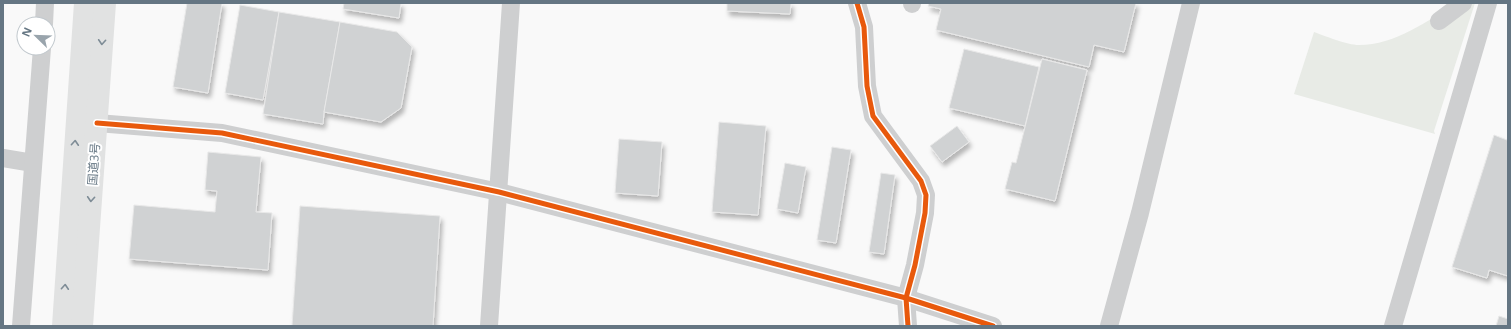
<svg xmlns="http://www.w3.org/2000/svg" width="1511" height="329" viewBox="0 0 1511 329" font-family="'Open Sans','Noto Sans JP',sans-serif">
	<defs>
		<filter id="shadow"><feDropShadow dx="2.5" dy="4.5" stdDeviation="2" flood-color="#0004"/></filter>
	</defs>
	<rect width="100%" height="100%" fill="#f9f9f9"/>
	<path fill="#e8ebe6" d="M1457,3H1475L1434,131L1435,134L1294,94L1314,32C1325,36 1347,45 1359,45C1395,45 1427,21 1457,3Z"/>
	<g fill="#d0d2d3" stroke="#e8e8e8" filter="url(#shadow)">
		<polygon points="187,3 222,3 208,93 173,87"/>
		<polygon points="344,3 401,3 399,18 343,9"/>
		<polygon points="727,3 791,3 790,14 727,11"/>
		<polygon points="929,3 1136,3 1124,52 1094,45 1089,67 936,30 941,9 928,6"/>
		<polygon points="240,5 279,12 263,100 225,93"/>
		<polygon points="279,12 340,22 324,112 323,124 263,114"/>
		<polygon points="340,22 397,32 412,47 401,108 381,122 324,112"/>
		<polygon points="964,49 1039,67 1025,126 949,108"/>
		<polygon points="1042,59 1087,70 1055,201 1005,189 1012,162 1016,163"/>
		<polygon points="719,122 766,126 758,215 712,212"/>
		<polygon points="957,126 969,142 942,162 930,146"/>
		<polygon points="1494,135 1507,140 1508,136 1508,276 1489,270 1487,278 1452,267"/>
		<polygon points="619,139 662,142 658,196 615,193"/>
		<polygon points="832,147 851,150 836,243 817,240"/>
		<polygon points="208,152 261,157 256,212 272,213 268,270 129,259 134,205 215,212 217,191 205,190"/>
		<polygon points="785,163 806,167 798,213 777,209"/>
		<polygon points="881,173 895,175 884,254 869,252"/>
		<polygon points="300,206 440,216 433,326 292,326"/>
		<polygon points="1499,316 1508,319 1508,326 1496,326"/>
	</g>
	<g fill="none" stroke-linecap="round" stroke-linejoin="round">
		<g stroke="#cecfd0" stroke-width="18">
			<polyline points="857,3 864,27 867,86 873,116 921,181 926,195 925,213 915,265 906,298 908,326"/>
			<polyline points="912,4 912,3"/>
			<polyline points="1439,21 1463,3"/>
			<polyline points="44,24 45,3"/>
			<polyline points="97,123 222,133 499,192 906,298 993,326"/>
			<polyline points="3,158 33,163"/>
			<polyline points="21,326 42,48"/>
			<polyline points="489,326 511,3"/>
			<polyline points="1109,326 1140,213 1191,3"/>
			<polyline points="1393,326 1488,3"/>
		</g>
		<g stroke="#e1e2e2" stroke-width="22">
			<polyline points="63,326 85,3"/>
			<polyline points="82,326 105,3"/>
		</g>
		<defs>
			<g id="cycleway">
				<polyline points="857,3 864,27 867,86 873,116 921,181 926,195 925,213 915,265 906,298 908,326"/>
				<polyline points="97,123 222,133 499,192 906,298 993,326"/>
			</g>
		</defs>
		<use href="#cycleway" stroke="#fff" stroke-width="8"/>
		<use href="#cycleway" stroke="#e8590c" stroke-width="5"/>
	</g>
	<defs><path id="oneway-chevron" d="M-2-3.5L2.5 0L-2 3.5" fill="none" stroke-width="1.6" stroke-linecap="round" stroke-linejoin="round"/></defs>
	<g stroke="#7e8c96">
		<use href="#oneway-chevron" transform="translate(102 42) rotate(94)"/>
		<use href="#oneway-chevron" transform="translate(75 143) rotate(-86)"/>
		<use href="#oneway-chevron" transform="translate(91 199) rotate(94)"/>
		<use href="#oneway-chevron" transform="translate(65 287) rotate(-86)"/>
	</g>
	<g text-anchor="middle" stroke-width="4" stroke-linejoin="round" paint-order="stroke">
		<g font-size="12" fill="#657683" stroke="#fff">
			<text transform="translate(94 164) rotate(-86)" y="4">国道3号</text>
		</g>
	</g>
	<rect width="1511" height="329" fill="none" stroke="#657683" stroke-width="8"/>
	<g transform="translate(36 36) rotate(293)"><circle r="19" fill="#ffffff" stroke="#c1c8cd"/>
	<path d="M0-3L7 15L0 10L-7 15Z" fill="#99a4ac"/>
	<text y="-6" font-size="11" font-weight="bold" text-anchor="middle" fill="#657683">N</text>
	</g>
</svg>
